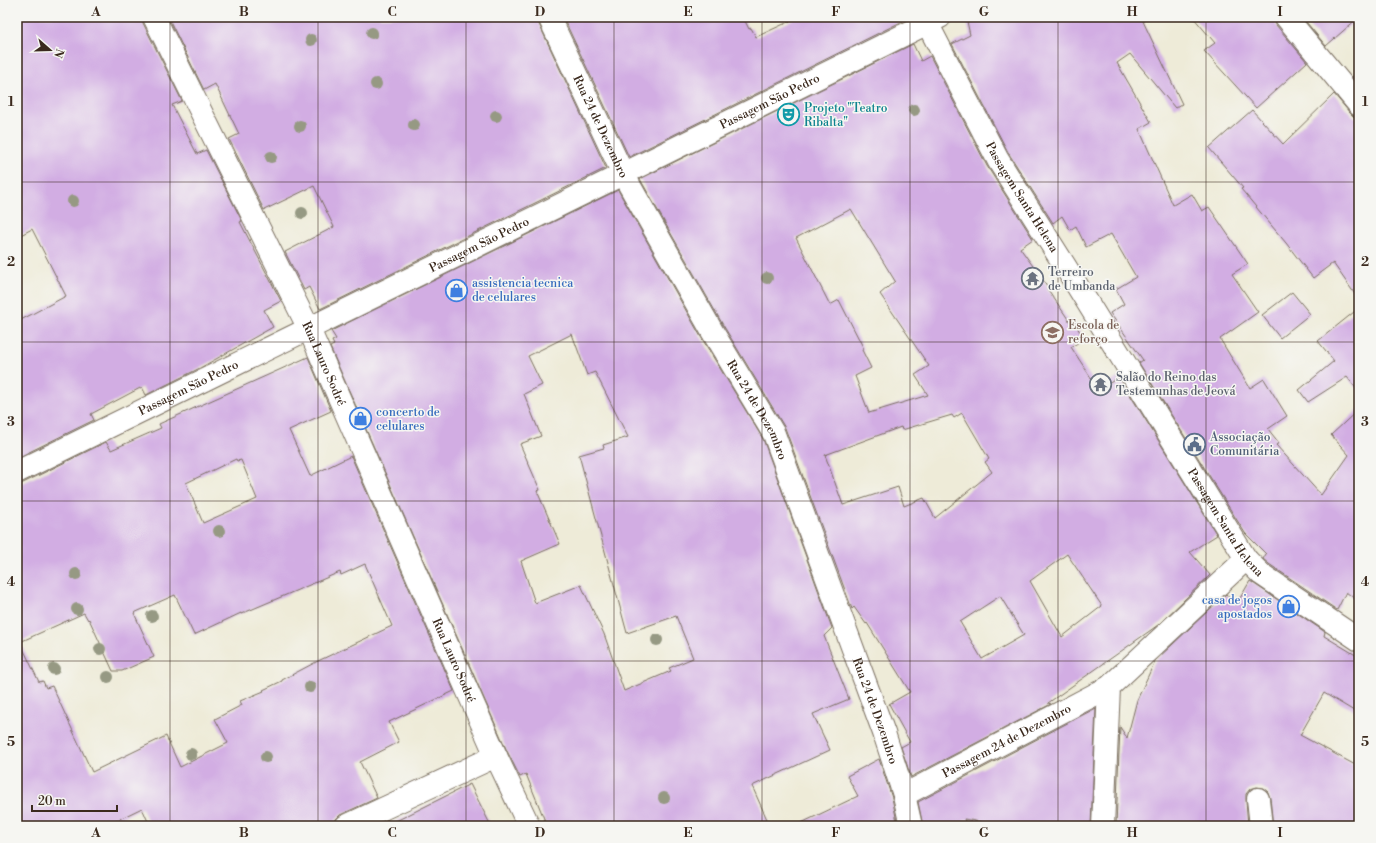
<svg xmlns="http://www.w3.org/2000/svg" width="1376" height="843" viewBox="0 0 1376 843" font-family="'Libre Bodoni',serif">
	<rect width="100%" height="100%" fill="#f6f6f2"/>
	<filter id="ink" filterUnits="userSpaceOnUse"><feTurbulence type="fractalNoise" baseFrequency=".025" numOctaves="2"/><feDisplacementMap in="SourceGraphic" scale="8" xChannelSelector="R" yChannelSelector="G"/><feConvolveMatrix kernelMatrix="1 2 1 2 8 2 1 2 1" color-interpolation-filters="sRGB"/></filter>
	<filter id="wash" filterUnits="userSpaceOnUse"><feTurbulence type="fractalNoise" baseFrequency=".012" numOctaves="4" result="noise"/><feDisplacementMap in="SourceGraphic" scale="16" xChannelSelector="R" yChannelSelector="G"/><feGaussianBlur stdDeviation="0.9" result="paint"/><feColorMatrix in="noise" values="0 0 0 0 0 0 0 0 0 0 0 0 0 0 0 0 0 1.4 0 .05"/><feComposite in="paint" operator="in"/></filter>
	<g filter="url(#wash)">
		<rect width="100%" height="100%" fill="#eeebd8"/>
		<g id="blocks">
			<g fill="#d2ade3" fill-rule="evenodd">
				<polygon points="17,17 142,17 143,23 182,101 172,105 197,154 206,150 242,221 240,222 281,301 264,310 273,327 200,368 146,395 142,387 91,414 94,420 17,458 17,322 66,296 32,229 17,237"/>
				<polygon points="168,17 537,17 538,22 606,168 320,309 309,287 304,290 285,252 334,227 314,186 264,210 229,139 239,134 215,84 204,90"/>
				<polygon points="563,17 743,17 749,29 751,28 756,37 799,17 901,17 903,21 629,157"/>
				<polygon points="966,17 1141,17 1182,104 1175,108 1130,54 1117,63 1151,122 1139,129 1173,205 1192,194 1202,211 1209,207 1248,264 1232,274 1258,312 1220,339 1250,388 1264,379 1287,416 1268,429 1279,443 1276,445 1321,495 1349,455 1331,435 1359,409 1359,602 1346,592 1337,610 1269,564 1263,559 1266,554 1245,533 1139,363 1143,360 1110,313 1124,304 1116,289 1136,277 1111,234 1086,247 1076,226 1070,230 1062,216 1053,223 1009,154 952,44 970,35"/>
				<polygon points="1193,17 1274,17 1276,25 1307,62 1256,108 1204,51 1215,43"/>
				<polygon points="1302,17 1359,17 1326,46"/>
				<path d="M913,44L921,61L930,56L987,166L1033,239L1020,248L1048,287L1047,288L1070,322L1073,320L1084,339L1071,347L1099,390L1119,377L1217,535L1190,552L1210,575L1158,625L1048,703L1051,704L911,777L901,747L910,742L889,704L910,692L867,623L866,624L854,607L852,609L785,428L723,325L640,179ZM851,209L895,281L880,294L929,366L915,375L928,395L869,413L855,376L871,368L862,350L864,349L839,300L830,305L796,238ZM962,413L989,459L985,462L992,472L935,518L924,498L904,506L898,487L843,505L825,455L901,427L902,430L952,415L954,418ZM1067,554L1102,606L1062,637L1030,581ZM1000,596L1024,635L982,659L960,622Z"/>
				<polygon points="1359,70 1359,85 1352,77"/>
				<polygon points="1334,94 1350,113 1354,117 1359,117 1359,300 1333,263 1313,278 1286,243 1241,189 1243,188 1209,148 1252,110 1283,144"/>
				<path d="M618,190L701,337L763,439L832,628L824,636L849,699L813,714L830,750L752,786L770,826H547L526,774L520,777L507,751L330,347L334,345L332,341L336,339L331,331ZM572,334L587,375L595,372L628,437L603,445L604,448L579,455L627,633L676,616L693,658L669,668L671,671L624,691L604,634L581,585L535,603L521,561L560,544L537,491L540,490L520,444L541,436L524,394L542,385L528,356Z"/>
				<polygon points="1292,292 1310,314 1280,338 1262,315"/>
				<polygon points="1359,308 1359,392 1347,377 1308,402 1299,390 1334,361 1318,341"/>
				<path d="M308,357L331,411L289,430L310,476L351,456L454,691L389,722L399,742L360,762L377,798L340,815L336,819L334,826H150L142,808L105,826H17V484L23,483L106,442L111,450L161,428L159,424ZM236,459L237,461L241,460L257,499L203,523L186,483ZM365,564L392,626L318,661L282,680V681L263,690L264,691L240,701L242,705L215,719L228,743L180,767L166,736L92,772L52,686L46,688L43,681L39,682L20,642L84,613L88,620L89,619L113,671H122L154,657L134,613L175,595L194,635L241,613V614L340,572L341,575Z"/>
				<polygon points="1250,581 1325,632 1324,636 1359,657 1359,714 1324,693 1300,735 1359,767 1359,826 1273,826 1270,798 1268,792 1263,788 1257,787 1250,789 1246,794 1246,800 1248,826 1116,826 1120,727 1127,738 1137,700 1155,661 1226,594 1236,605"/>
				<polygon points="1096,708 1091,826 1002,826 964,819 967,826 923,826 918,802"/>
				<polygon points="879,759 892,798 898,826 795,826 858,796 847,776"/>
				<polygon points="470,784 491,826 376,826 388,820 390,824"/>
			</g>
		</g>
	</g>
	<g filter="url(#ink)">
		<use href="#blocks" fill-opacity="0" stroke="#7a6e5f" stroke-width="1"/>
		<g fill="none" stroke-linecap="round" stroke-linejoin="round">
			<defs>
				<g id="minor">
					<path id="s1" d="M154,17L309,329L496,756L529,826"/>
					<path id="s2" d="M549,17L623,174L712,331L774,434L819,557L884,733L904,795L911,826"/>
					<path id="s3" d="M924,17L998,160L1065,266L1246,559L1261,574L1359,640"/>
					<polyline points="1286,17 1359,105"/>
					<path id="s4" d="M17,472L623,174L940,17"/>
					<path id="s5" d="M904,795L1109,687L1246,559"/>
					<polyline points="1258,799 1261,826"/>
					<polyline points="346,826 496,756"/>
					<polyline points="1103,826 1109,687"/>
				</g>
			</defs>
			<use href="#minor" stroke="#7a6e5f" stroke-width="24"/>
			<use href="#minor" stroke="#fff" stroke-width="22"/>
		</g>
		<g fill="#969983">
			<circle cx="372" cy="33" r="6"/>
			<circle cx="311" cy="40" r="6"/>
			<circle cx="376" cy="84" r="6"/>
			<circle cx="914" cy="110" r="6"/>
			<circle cx="496" cy="116" r="6"/>
			<circle cx="414" cy="125" r="6"/>
			<circle cx="300" cy="126" r="6"/>
			<circle cx="271" cy="157" r="6"/>
			<circle cx="73" cy="201" r="6"/>
			<circle cx="302" cy="213" r="6"/>
			<circle cx="767" cy="278" r="6"/>
			<circle cx="219" cy="531" r="6"/>
			<circle cx="76" cy="574" r="6"/>
			<circle cx="77" cy="609" r="6"/>
			<circle cx="152" cy="616" r="6"/>
			<circle cx="657" cy="640" r="6"/>
			<circle cx="100" cy="649" r="6"/>
			<circle cx="54" cy="669" r="6"/>
			<circle cx="108" cy="677" r="6"/>
			<circle cx="310" cy="687" r="6"/>
			<circle cx="191" cy="754" r="6"/>
			<circle cx="266" cy="757" r="6"/>
			<circle cx="664" cy="798" r="6"/>
		</g>
	</g>
	<path fill="none" stroke="#3b2a1e" stroke-width="1" stroke-opacity="0.55" d="M170,17V826M318,17V826M466,17V826M614,17V826M762,17V826M910,17V826M1058,17V826M1206,17V826M17,182H1359M17,342H1359M17,501H1359M17,661H1359"/>
	<defs>
		<symbol id="theatre-ring" viewBox="-11 -11 22 22"><circle r="9.5" fill="#f6f6f2" stroke="#0f9aa8" stroke-width="1.5"/><path d="M-5-5.5Q0-4 5-5.5V0Q5 5 0 6Q-5 5-5 0ZM-3.3-2.5H-1v1.5H-3.3ZM1-2.5H3.3v1.5H1ZM-2.8 1Q0 5.5 2.8 1Z" fill="#0f9aa8"/></symbol>
		<symbol id="temple-ring" viewBox="-11 -11 22 22"><circle r="9.5" fill="#f6f6f2" stroke="#6b7280" stroke-width="1.5"/><path d="M0-6L5-2H3V0L6.5 2.5H4V6H1.5V3h-3V6H-4V2.5H-6.5L-3 0V-2H-5Z" fill="#6b7280"/></symbol>
		<symbol id="shop-ring" viewBox="-11 -11 22 22"><circle r="9.5" fill="#f6f6f2" stroke="#3f7fe0" stroke-width="1.5"/><path d="M-5-2.5h2.3a2.7 3.5 0 0 1 5.4 0H5L5.5 6h-11ZM-1.5-2.5h3a1.5 2.3 0 0 0-3 0Z" fill="#3f7fe0"/></symbol>
		<symbol id="school-ring" viewBox="-11 -11 22 22"><circle r="9.5" fill="#f6f6f2" stroke="#8d6e63" stroke-width="1.5"/><path d="M0-5L7-2L0 1L-7-2ZM-4 1L0 2.5L4 1V4Q0 6-4 4Z" fill="#8d6e63"/></symbol>
		<symbol id="civic-ring" viewBox="-11 -11 22 22"><circle r="9.5" fill="#f6f6f2" stroke="#5c6f8a" stroke-width="1.5"/><path d="M-.6-6.5H3V-4.5H.6V-3L4-1V1h2V6H-6V1h2V-1L-.6-3ZM-1.2 2.5V6h2.4V2.5Z" fill="#5c6f8a"/></symbol>
	</defs>
	<g fill-rule="evenodd">
		<use href="#theatre-ring" x="776" y="102" width="25" height="25"/>
		<use href="#temple-ring" x="1020" y="266" width="25" height="25"/>
		<use href="#shop-ring" x="444" y="278" width="25" height="25"/>
		<use href="#school-ring" x="1040" y="320" width="25" height="25"/>
		<use href="#temple-ring" x="1088" y="372" width="25" height="25"/>
		<use href="#shop-ring" x="348" y="406" width="25" height="25"/>
		<use href="#civic-ring" x="1182" y="432" width="25" height="25"/>
		<use href="#shop-ring" x="1276" y="594" width="25" height="25"/>
	</g>
	<g text-anchor="middle" stroke-width="3" stroke-linejoin="round" paint-order="stroke">
		<g font-size="12" fill="#3b2a1e" stroke="#f6f6f2">
			<text dy="4" stroke="none"><textPath href="#s4" startOffset="839">Passagem São Pedro</textPath></text>
			<text dy="4" stroke="none"><textPath href="#s2" startOffset="121">Rua 24 de Dezembro</textPath></text>
			<text dy="4" stroke="none"><textPath href="#s3" startOffset="205">Passagem Santa Helena</textPath></text>
			<text dy="4" stroke="none"><textPath href="#s4" startOffset="515">Passagem São Pedro</textPath></text>
			<text dy="4" stroke="none"><textPath href="#s1" startOffset="386">Rua Lauro Sodré</textPath></text>
			<text dy="4" stroke="none"><textPath href="#s4" startOffset="191">Passagem São Pedro</textPath></text>
			<text dy="4" stroke="none"><textPath href="#s2" startOffset="445">Rua 24 de Dezembro</textPath></text>
			<text dy="4" stroke="none"><textPath href="#s3" startOffset="589">Passagem Santa Helena</textPath></text>
			<text dy="4" stroke="none"><textPath href="#s1" startOffset="710">Rua Lauro Sodré</textPath></text>
			<text dy="4" stroke="none"><textPath href="#s2" startOffset="769">Rua 24 de Dezembro</textPath></text>
			<text dy="4" stroke="none"><textPath href="#s5" startOffset="116">Passagem 24 de Dezembro</textPath></text>
		</g>
		<g font-size="12" fill="#0d838f" stroke="#f6f6f2" text-anchor="start">
			<text x="804" y="112">Projeto "Teatro<tspan x="804" dy="14">Ribalta"</tspan></text>
		</g>
		<g font-size="12" fill="#5b616d" stroke="#f6f6f2" text-anchor="start">
			<text x="1048" y="276">Terreiro<tspan x="1048" dy="14">de Umbanda</tspan></text>
			<text x="1116" y="381">Salão do Reino das<tspan x="1116" dy="14">Testemunhas de Jeová</tspan></text>
		</g>
		<g font-size="12" fill="#366cbe" stroke="#f6f6f2" text-anchor="start">
			<text x="472" y="287">assistencia tecnica<tspan x="472" dy="14">de celulares</tspan></text>
			<text x="376" y="416">concerto de<tspan x="376" dy="14">celulares</tspan></text>
			<text x="1272" y="604" text-anchor="end">casa de jogos<tspan x="1272" dy="14">apostados</tspan></text>
		</g>
		<g font-size="12" fill="#785e54" stroke="#f6f6f2" text-anchor="start">
			<text x="1068" y="329">Escola de<tspan x="1068" dy="14">reforço</tspan></text>
		</g>
		<g font-size="12" fill="#4e5e75" stroke="#f6f6f2" text-anchor="start">
			<text x="1210" y="441">Associação<tspan x="1210" dy="14">Comunitária</tspan></text>
		</g>
	</g>
	<rect width="1376" height="843" fill="none" stroke="#f6f6f2" stroke-width="44"/>
	<g transform="translate(50 50) rotate(110)" stroke="#f6f6f2" stroke-width="3" paint-order="stroke">
	<path d="M0-3L7 15L0 10L-7 15Z" fill="#3b2a1e"/>
	<text y="-6" font-size="11" font-weight="bold" text-anchor="middle" fill="#3b2a1e">N</text>
	</g>
	<path d="M32 805v6h85v-6" fill="none" stroke="#3b2a1e" stroke-width="2"/>
	<text x="38" y="805" font-size="12" fill="#3b2a1e" stroke="#f6f6f2" stroke-width="3" paint-order="stroke">20 m</text>
	<rect x="22" y="22" width="1332" height="799" fill="none" stroke="#3b2a1e" stroke-width="1.5"/>
	<g font-size="13" text-anchor="middle" font-weight="bold" fill="#3b2a1e">
		<text x="96" y="16">A</text>
		<text x="244" y="16">B</text>
		<text x="392" y="16">C</text>
		<text x="540" y="16">D</text>
		<text x="688" y="16">E</text>
		<text x="836" y="16">F</text>
		<text x="984" y="16">G</text>
		<text x="1132" y="16">H</text>
		<text x="1280" y="16">I</text>
		<text x="11" y="106">1</text>
		<text x="1365" y="106">1</text>
		<text x="11" y="266">2</text>
		<text x="1365" y="266">2</text>
		<text x="11" y="426">3</text>
		<text x="1365" y="426">3</text>
		<text x="11" y="586">4</text>
		<text x="1365" y="586">4</text>
		<text x="11" y="746">5</text>
		<text x="1365" y="746">5</text>
		<text x="96" y="837">A</text>
		<text x="244" y="837">B</text>
		<text x="392" y="837">C</text>
		<text x="540" y="837">D</text>
		<text x="688" y="837">E</text>
		<text x="836" y="837">F</text>
		<text x="984" y="837">G</text>
		<text x="1132" y="837">H</text>
		<text x="1280" y="837">I</text>
	</g>
</svg>
